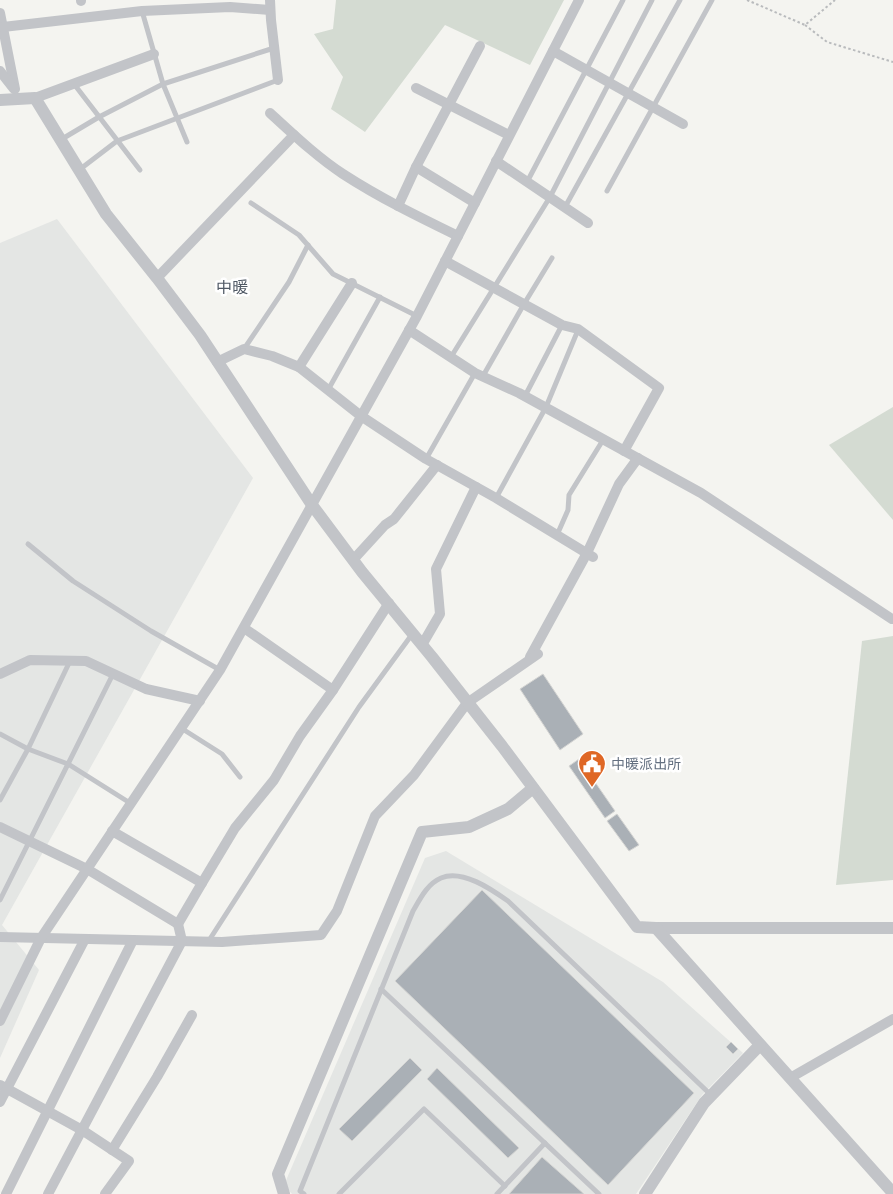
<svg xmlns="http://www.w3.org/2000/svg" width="893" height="1194" viewBox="0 0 893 1194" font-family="'Noto Sans','Noto Sans SC',sans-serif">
	<rect width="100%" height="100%" fill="#f4f4f0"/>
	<g fill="#e4e6e4">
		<polygon points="57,219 253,478 2,925 39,970 0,1058 0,243"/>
		<polygon points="446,851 663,982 743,1053 702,1095 636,1194 292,1194 284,1185 425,858"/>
	</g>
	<g fill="#d4dbd2">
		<polygon points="336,0 564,0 530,65 445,25 365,132 331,109 343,77 314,34 333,29"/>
		<polygon points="893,407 893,520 829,445"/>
		<polygon points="893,636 893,880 836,885 862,641"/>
	</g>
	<g fill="#aab0b6" stroke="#d5d5d3">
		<polygon points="543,674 583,734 560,750 520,689"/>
		<polygon points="579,759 615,811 605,818 569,766"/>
		<polygon points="617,814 639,845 629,851 607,821"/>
		<polygon points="482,890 694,1093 608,1185 395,981"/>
		<polygon points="731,1042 738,1049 733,1054 726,1047"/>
		<polygon points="410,1058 422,1070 352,1141 339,1129"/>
		<polygon points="437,1068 519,1148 508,1158 427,1079"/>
		<polygon points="542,1157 584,1194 509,1194"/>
	</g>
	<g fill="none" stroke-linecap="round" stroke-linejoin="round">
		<g stroke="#b9bbbd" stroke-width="2" stroke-dasharray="2.5 2.5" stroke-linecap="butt">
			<polyline points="747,0 805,25 835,0"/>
			<polyline points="805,25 827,42 893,62"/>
		</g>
		<g stroke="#c2c4c8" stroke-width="5">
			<polyline points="142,11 163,84 187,142"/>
			<polyline points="74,84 140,170"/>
			<polyline points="62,139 99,117 163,84 274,48"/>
			<polyline points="79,170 117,141 278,80"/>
			<polyline points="527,182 623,0"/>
			<polyline points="607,191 712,0"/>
			<polyline points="251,203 299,235 333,274 417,316"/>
			<polyline points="565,207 680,0"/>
			<polyline points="244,349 289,282 308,245"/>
			<polyline points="451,357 550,197 652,0"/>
			<polyline points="483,376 524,304 552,258"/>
			<polyline points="328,390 380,297"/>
			<polyline points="525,396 562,325"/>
			<polyline points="426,459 475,373"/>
			<polyline points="496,498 546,407 578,330"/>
			<polyline points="557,535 568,510 569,495 603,440"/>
			<polyline points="28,544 73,581 151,631 220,670"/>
			<polyline points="181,728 222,754 240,777"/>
			<polyline points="0,734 28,749 68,764 130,803"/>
			<polyline points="0,800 28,749 70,661"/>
			<polyline points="0,900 113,674"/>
			<polyline points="208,942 359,707 413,633"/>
			<polyline points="381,989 599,1194"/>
			<path d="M304,1194L300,1191L413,911C420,899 427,884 441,878C462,869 491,889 508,901L711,1095"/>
			<polyline points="339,1194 424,1109 505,1186"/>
			<polyline points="497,1194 545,1143"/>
		</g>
		<g stroke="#c2c4c8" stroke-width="10">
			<polyline points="81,0 81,1"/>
			<polyline points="270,0 271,20 278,80"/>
			<polyline points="0,13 15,89"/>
			<polyline points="3,27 142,11 230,7 270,10"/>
			<polyline points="553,51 683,124"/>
			<polyline points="0,71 14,89"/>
			<polyline points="416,88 509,135"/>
			<polyline points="35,98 154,54"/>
			<path d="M270,113C293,134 317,157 343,174C380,198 419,217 458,236"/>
			<polyline points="496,161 588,223"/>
			<polyline points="416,167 475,203"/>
			<polyline points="398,206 416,167 480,46"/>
			<polyline points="445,261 562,325 578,329 659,388 624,451"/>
			<polyline points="157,278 294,135"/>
			<polyline points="409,330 475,373 519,393 701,493 892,619"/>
			<polyline points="217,362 244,349 272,356 299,367 352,283"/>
			<polyline points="299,367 361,416 426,459 496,498 593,557"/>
			<polyline points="353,560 385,525 394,519 437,465"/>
			<polyline points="244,628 333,690 389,603"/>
			<polyline points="422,645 440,614 436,569 476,487"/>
			<polyline points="530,657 587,553 619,484 638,458"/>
			<polyline points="0,674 30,660 86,661 146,689 200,701"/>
			<polyline points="0,827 87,869 178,924 202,883 112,831"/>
			<polyline points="202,883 235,828 274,780 300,736 333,690"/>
			<polyline points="0,937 222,942 321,935 337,911 375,816 414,775 467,703 538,654"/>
			<polyline points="0,1021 41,938 220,670 417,316 579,0"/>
			<polyline points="790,1078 893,1019"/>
			<polyline points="0,1085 82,1130 129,1161 105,1194"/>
			<polyline points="0,1102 85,939"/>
			<polyline points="112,1150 157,1077 192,1015"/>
			<polyline points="6,1194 133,940"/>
			<polyline points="48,1194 182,941 178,924"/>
		</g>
		<g stroke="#c2c4c8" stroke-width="12">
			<polyline points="0,100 35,98 106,214 157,278 200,335 312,505 362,572 432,657 502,746 637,927 656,928 893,928"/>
			<polyline points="656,928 893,1193"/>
			<polyline points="284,1194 278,1174 422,832 469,827 508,809 533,788"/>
			<polyline points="645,1194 704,1103 760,1045"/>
		</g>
	</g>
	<defs>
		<symbol id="civic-pin" viewBox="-11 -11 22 30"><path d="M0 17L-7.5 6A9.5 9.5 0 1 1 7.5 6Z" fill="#df6725" stroke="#fff"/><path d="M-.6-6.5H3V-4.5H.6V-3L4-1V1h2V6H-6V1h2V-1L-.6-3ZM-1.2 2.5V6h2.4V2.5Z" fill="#fff"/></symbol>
	</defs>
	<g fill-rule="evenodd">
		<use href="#civic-pin" x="576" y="748" width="32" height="43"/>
	</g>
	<g text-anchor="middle" stroke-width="5" stroke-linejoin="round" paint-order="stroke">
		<g font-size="14" fill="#647081" stroke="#fff" text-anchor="start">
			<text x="611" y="769">中暖派出所</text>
		</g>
		<g font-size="16" fill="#515a66" stroke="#fff">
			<text x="232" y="293">中暖</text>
		</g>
	</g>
</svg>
